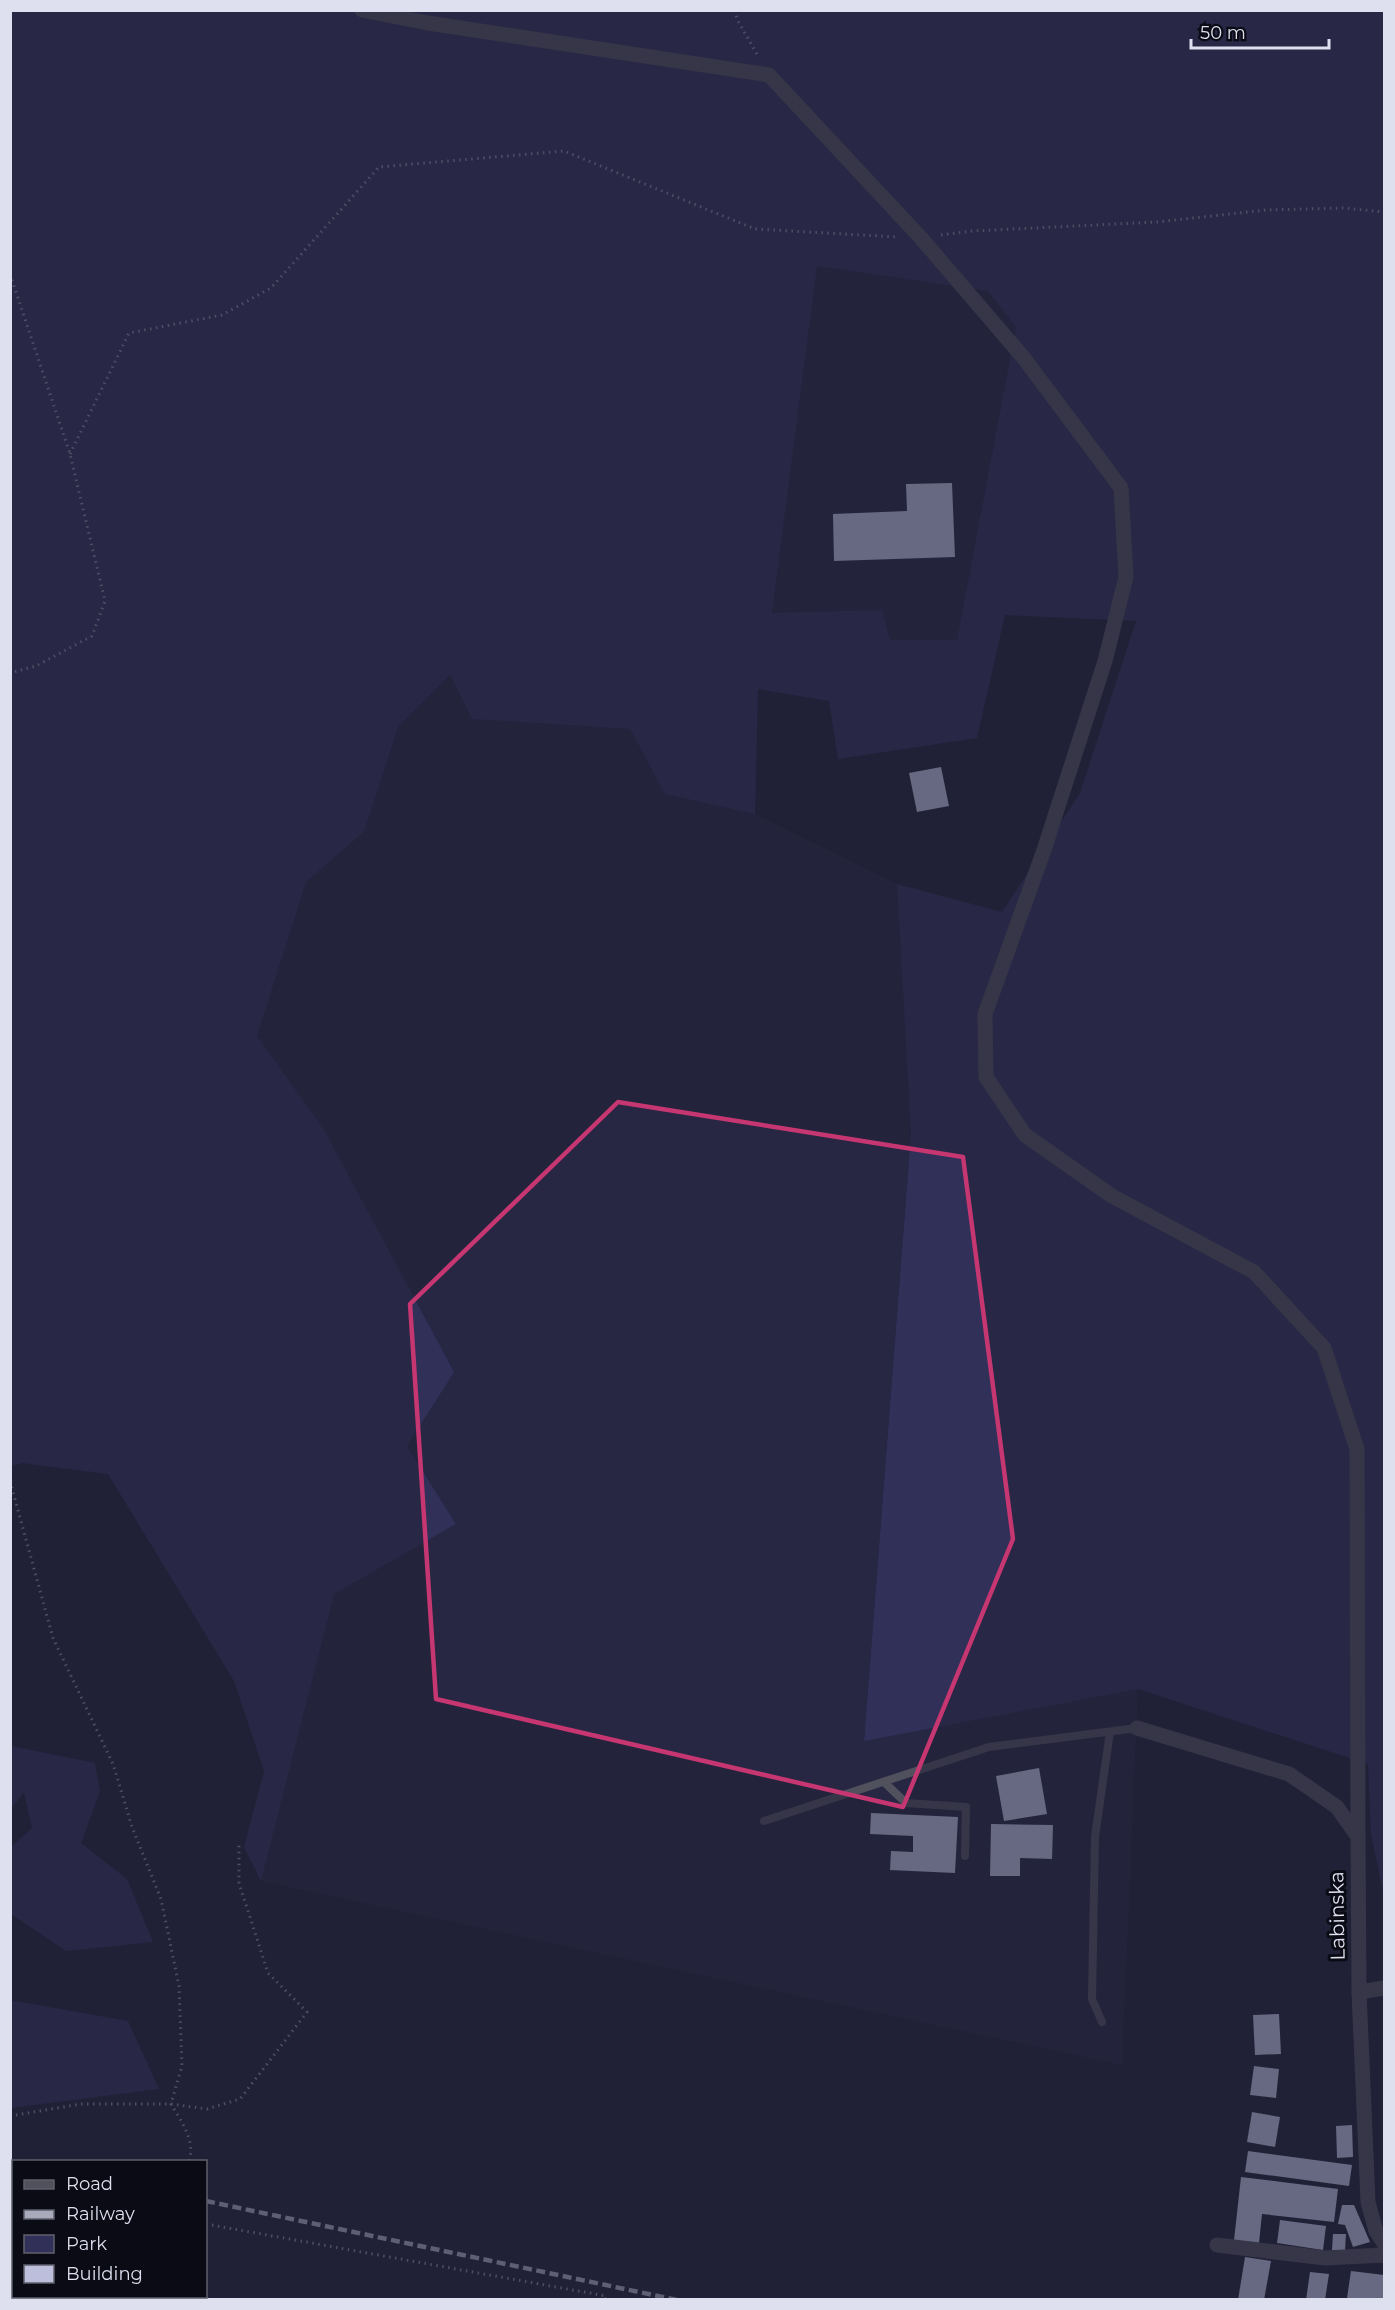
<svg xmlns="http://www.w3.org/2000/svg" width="1395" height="2310" viewBox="0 0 1395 2310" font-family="Montserrat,sans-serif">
	<rect width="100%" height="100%" fill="#202037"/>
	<g fill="#272744">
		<polygon points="817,266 988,291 1016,327 957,640 890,640 772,613"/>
		<polygon points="450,675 472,719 630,729 665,794 755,814 897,884 911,1134 864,1740 1138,1689 1122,2065 261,1881 334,1593 456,1524 407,1446 257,1036 306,882 364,832 398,727"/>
	</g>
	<g fill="#313059" fill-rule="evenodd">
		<path d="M10,11H1384V1897L1371,1834L1368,1764L1138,1689L864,1741L911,1134L897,884L1002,912L1080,793L1136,621L1005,615L977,738L838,759L829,701L758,689L755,814L665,794L630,729L472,719L450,675L398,727L364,832L306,882L257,1036L324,1130L454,1372L407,1446L456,1524L334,1594L261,1881L244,1847L264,1771L234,1681L108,1474L22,1463L11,1466ZM817,266L988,291L1016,327L957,640H890L882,610L772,613Z"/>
		<polygon points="11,1746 95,1763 100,1792 81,1843 127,1879 153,1942 66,1951 11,1914 11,1847 32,1828 24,1792 11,1809"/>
		<polygon points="10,2000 128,2021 159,2089 11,2108"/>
	</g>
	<g fill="#bcbedc">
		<polygon points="952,483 955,557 834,561 833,514 907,511 906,484"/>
		<polygon points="941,767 949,806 917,812 909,773"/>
		<polygon points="1039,1768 1047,1814 1004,1821 996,1776"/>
		<polygon points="871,1813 958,1817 955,1873 890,1870 891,1851 913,1852 913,1836 870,1834"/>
		<polygon points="991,1824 1053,1825 1052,1859 1020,1858 1020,1876 990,1876"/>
		<polygon points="1279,2014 1281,2054 1255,2055 1253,2015"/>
		<polygon points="1254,2066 1279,2069 1276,2098 1250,2095"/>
		<polygon points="1252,2112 1280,2117 1275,2147 1247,2142"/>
		<polygon points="1352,2125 1353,2157 1337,2158 1336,2126"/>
		<polygon points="1248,2151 1352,2165 1349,2186 1245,2172"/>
		<polygon points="1241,2177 1338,2189 1334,2222 1262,2214 1259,2243 1234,2240"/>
		<polygon points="1342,2205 1354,2205 1370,2242 1353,2247 1345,2225 1338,2224"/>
		<polygon points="1280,2220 1326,2226 1323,2250 1277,2243"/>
		<polygon points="1333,2234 1346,2234 1345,2251 1332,2250"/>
		<polygon points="1245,2257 1271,2261 1264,2300 1238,2300"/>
		<polygon points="1351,2271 1384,2275 1384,2300 1347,2298"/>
		<polygon points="1310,2272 1329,2274 1325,2300 1306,2300"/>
	</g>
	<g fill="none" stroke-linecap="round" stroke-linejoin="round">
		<g stroke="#858699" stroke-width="3" stroke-dasharray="1.5 4.5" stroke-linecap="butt">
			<polyline points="735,10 737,19 759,58"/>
			<polyline points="941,235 973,231 1157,222 1266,210 1343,208 1384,212"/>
			<polyline points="10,274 70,454 105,601 92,636 36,666 10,673"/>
			<polyline points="70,454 129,333 222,315 271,288 379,167 564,151 755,229 898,237"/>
			<path d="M10,1481L53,1638L113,1764L132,1827L161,1899L179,1986L182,2066L171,2104C181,2121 196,2141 189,2162"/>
			<polyline points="10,2116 81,2104 171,2104 207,2109 240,2099 307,2012 268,1973 239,1883 239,1842"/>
			<polyline points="206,2224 606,2296 605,2300"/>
		</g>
		<g stroke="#51515d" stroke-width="8">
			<polyline points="884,1782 906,1803 966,1807 965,1856"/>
			<polyline points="764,1821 989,1747 1137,1728"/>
			<polyline points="1102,2022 1092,1999 1095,1837 1110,1732"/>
		</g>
		<g stroke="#51515d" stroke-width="15">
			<polyline points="362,10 428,23 769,75 921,238 1023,357 1121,488 1126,577 1105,661 1044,850 985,1014 986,1077 1025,1135 1112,1196 1254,1272 1324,1348 1357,1449 1358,1837"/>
			<polyline points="1137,1728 1289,1774 1337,1807 1358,1837 1359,1992 1368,2202 1376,2231 1384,2243"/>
			<polyline points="1359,1992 1384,1988"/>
			<polyline points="1217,2245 1325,2258 1384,2255"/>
			<polyline points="142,2300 143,2296"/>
		</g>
		<g stroke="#a9aabc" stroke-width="4.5" stroke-dasharray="9 4.5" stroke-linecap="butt">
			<polyline points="10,2179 14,2179"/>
			<polyline points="206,2201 677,2300"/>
		</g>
	</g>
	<path d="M0 0H1395V2310H0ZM618,1102L963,1157L1013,1539L903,1807L436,1699L410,1304Z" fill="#202037" fill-opacity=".55" fill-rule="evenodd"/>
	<path fill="none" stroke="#c63671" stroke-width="4.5" stroke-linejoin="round" d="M618,1102L963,1157L1013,1539L903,1807L436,1699L410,1304Z"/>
	<g text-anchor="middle" stroke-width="6" stroke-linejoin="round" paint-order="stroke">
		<g font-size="20" fill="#dedfef" stroke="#0b0b15">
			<text transform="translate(1337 1916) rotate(-91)" y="7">Labinska</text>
		</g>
	</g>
	<rect width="1395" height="2310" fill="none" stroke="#dedfef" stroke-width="24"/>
	<rect x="12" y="2160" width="195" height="138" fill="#0b0b15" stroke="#5f606c" stroke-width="1.5"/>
	<rect x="24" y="2180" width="30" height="9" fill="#51515d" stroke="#5f606c" stroke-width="1.5"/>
	<text x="66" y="2190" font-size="18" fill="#dedfef">Road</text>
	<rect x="24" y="2210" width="30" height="9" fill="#a9aabc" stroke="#5f606c" stroke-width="1.5"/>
	<text x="66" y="2220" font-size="18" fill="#dedfef">Railway</text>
	<rect x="24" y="2235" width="30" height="18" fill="#313059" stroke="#5f606c" stroke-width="1.5"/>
	<text x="66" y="2250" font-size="18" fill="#dedfef">Park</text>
	<rect x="24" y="2265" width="30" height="18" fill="#bcbedc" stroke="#5f606c" stroke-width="1.5"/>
	<text x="66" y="2280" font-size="18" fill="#dedfef">Building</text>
	<path d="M1191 39v9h138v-9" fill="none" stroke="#dedfef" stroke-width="3"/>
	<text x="1200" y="39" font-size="18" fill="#dedfef" stroke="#0b0b15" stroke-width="4.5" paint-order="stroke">50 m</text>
</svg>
